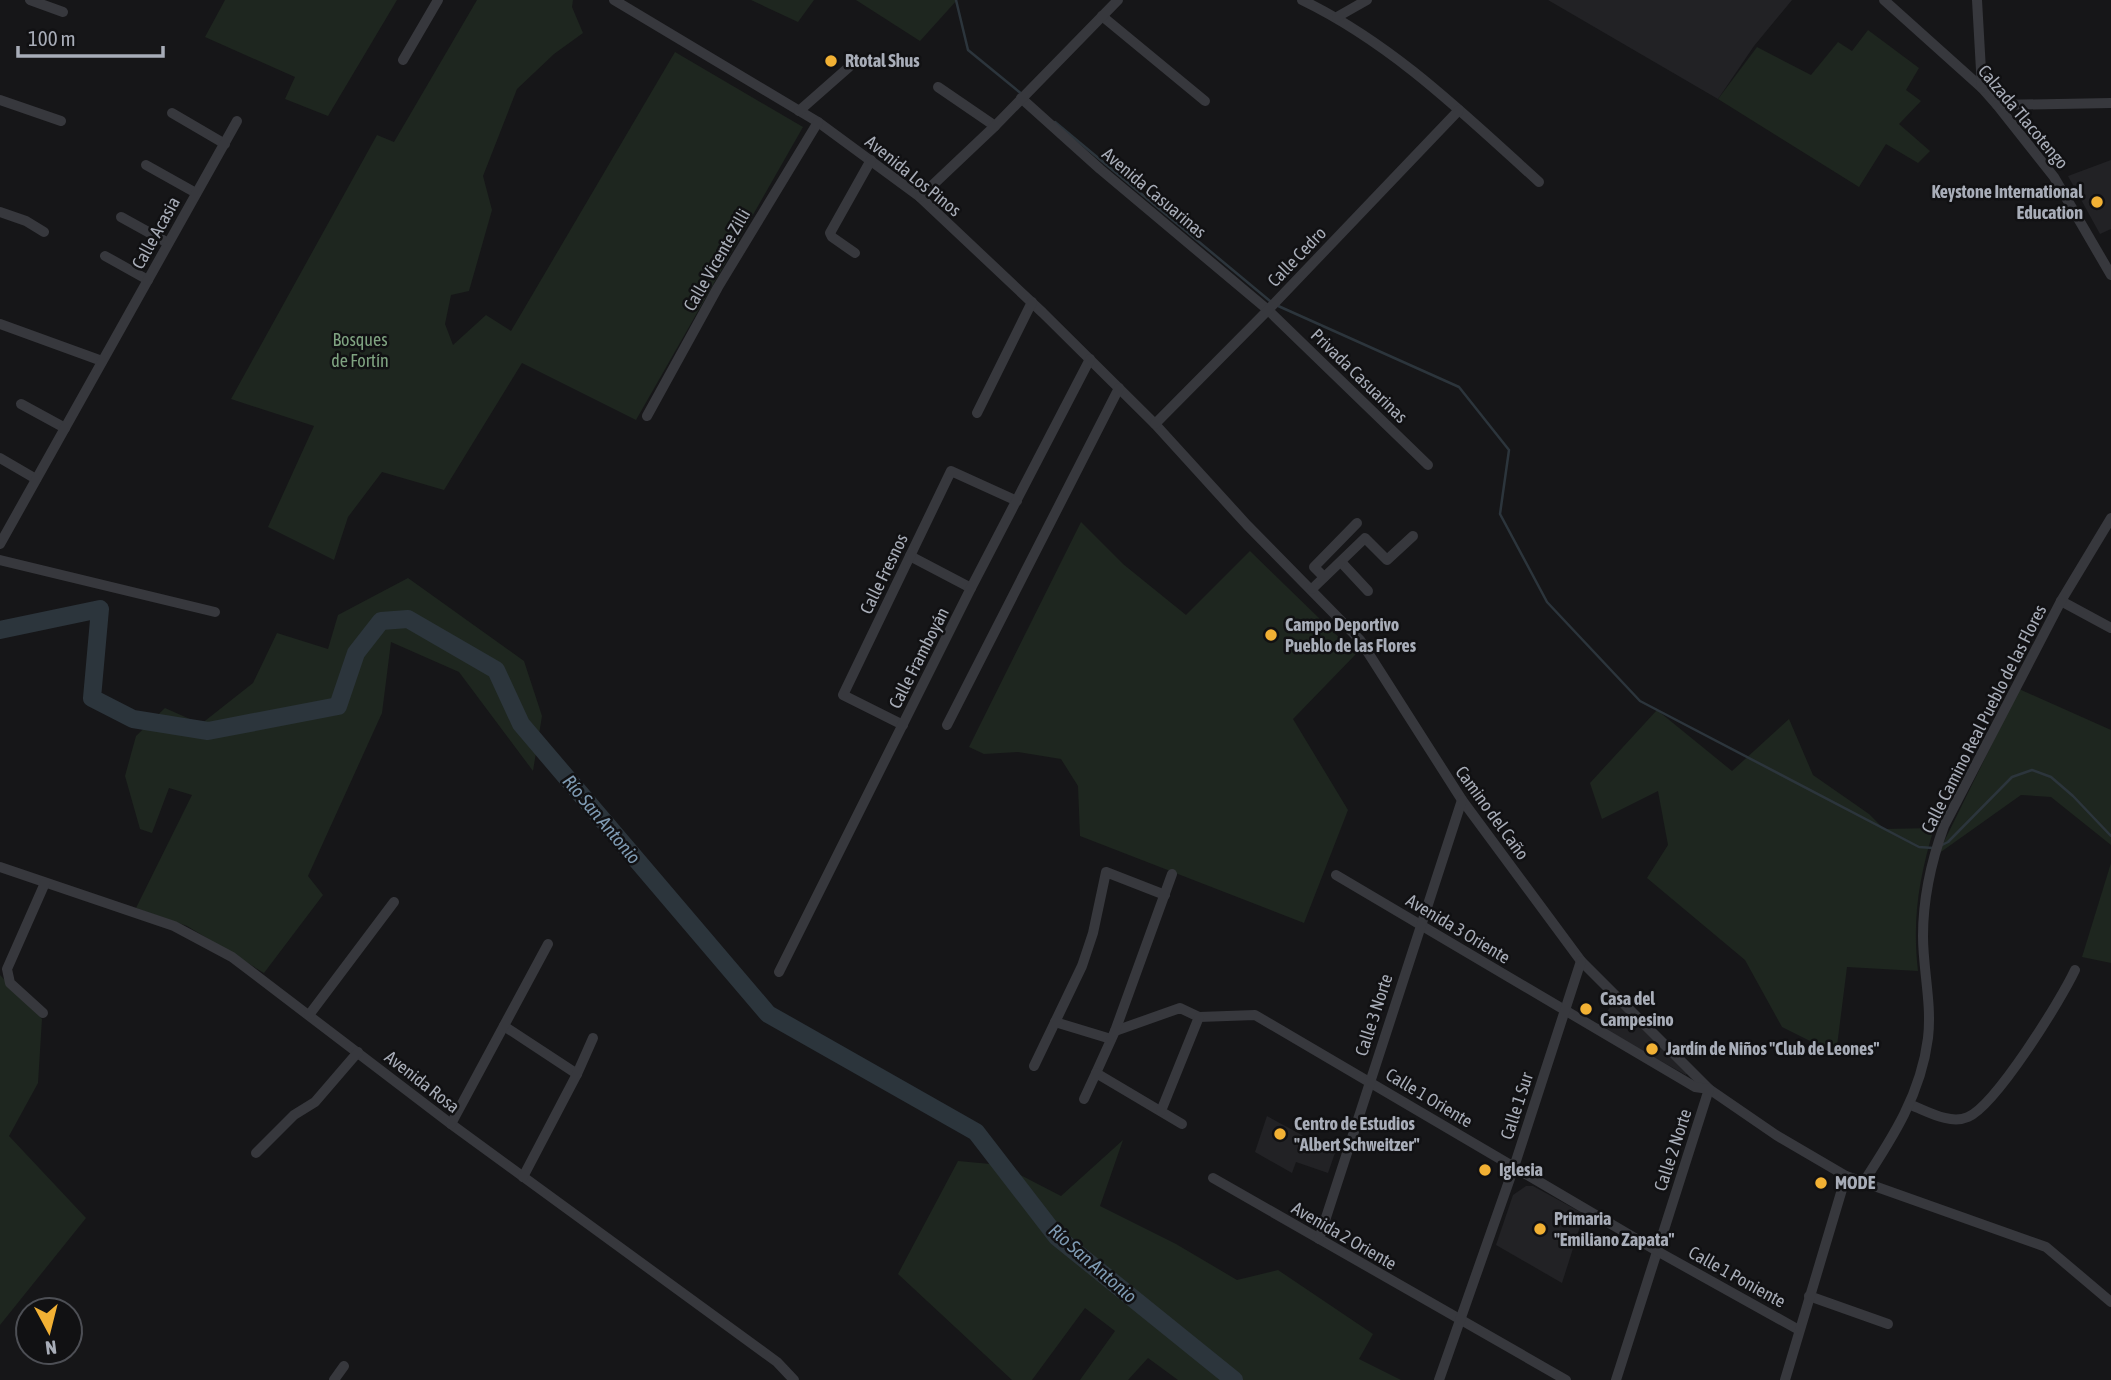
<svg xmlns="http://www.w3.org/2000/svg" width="2111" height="1380" viewBox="0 0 2111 1380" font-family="'Asap Condensed',sans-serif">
	<rect width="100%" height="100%" fill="#161618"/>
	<g fill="#222225">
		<polygon points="1548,0 1792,0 1754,46 1718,99"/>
		<polygon points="2111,160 2111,229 2100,234 2068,176"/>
		<polygon points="1615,1000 1688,1072 1686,1075 1597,1026"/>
		<polygon points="1267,1116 1335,1153 1328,1173 1296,1162 1292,1173 1255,1152"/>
		<polygon points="1526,1186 1533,1186 1584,1214 1562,1283 1496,1245 1513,1195"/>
	</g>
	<g fill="#1e261f">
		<polygon points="225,0 397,0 328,116 285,99 295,77 205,37"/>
		<polygon points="477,0 573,0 572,7 583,33 554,54 517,89 483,176 492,210 469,291 451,295 445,324 453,345 486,315 511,331 675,52 803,127 636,420 522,363 444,490 382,472 348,517 334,560 268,527 314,426 231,399 377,135 394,142"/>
		<polygon points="751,0 814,0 798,22"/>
		<polygon points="856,0 957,0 920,41"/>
		<polygon points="1868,30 1919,68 1906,90 1921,101 1899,124 1930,151 1918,163 1886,144 1859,187 1718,99 1757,47 1811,75 1838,42 1852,51"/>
		<polygon points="1081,522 1123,564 1186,615 1250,551 1356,654 1293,719 1348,810 1304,923 1080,836 1078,786 1061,759 1018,752 984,754 969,747"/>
		<polygon points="408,578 524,661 542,716 533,771 459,672 391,642 382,713 308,876 323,895 264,973 187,926 136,908 192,795 169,788 152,833 140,829 125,776 136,736 165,708 201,724 253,683 277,633 328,649 338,615"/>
		<polygon points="2019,689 2111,730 2111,845 2051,797 2021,795 1938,854"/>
		<path d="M1657,710L1732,771L1789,719L1813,775L1869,814L1884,829L1934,828C1919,878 1912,919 1918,971L1847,967L1836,1054L1782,1027L1745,960L1647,878L1668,845L1658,791L1602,819L1590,783Z"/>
		<polygon points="2111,863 2111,963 2082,957"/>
		<polygon points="0,975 42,1019 38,1083 9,1136 86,1218 0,1325"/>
		<polygon points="1123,1140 1100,1206 1176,1244 1237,1280 1278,1270 1373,1334 1359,1359 1401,1380 1178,1380 1148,1358 1128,1380 1080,1380 1115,1331 1085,1308 1032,1380 1012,1380 898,1274 958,1161 1001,1165 1061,1196"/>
	</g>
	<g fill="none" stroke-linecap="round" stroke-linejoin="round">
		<g stroke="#2c353c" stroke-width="2.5">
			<polyline points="956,0 968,50 1023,95"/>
			<polyline points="1055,122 1270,301"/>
			<polyline points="1276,305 1459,387 1509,450 1500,514 1547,602 1640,701 1919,847 1933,848"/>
			<polyline points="1942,845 1948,842 2012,777 2032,770 2051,777 2073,796 2111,836"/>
		</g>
		<polyline stroke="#2c353c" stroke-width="18" points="0,630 100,609 92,698 133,719 208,731 338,706 356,653 381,621 408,619 496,670 521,724 768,1014 976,1132 1057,1237 1234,1380"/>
		<g stroke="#37383d" stroke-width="10">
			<polyline points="30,0 63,12"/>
			<polyline points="614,0 818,122 920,197 1043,313 1155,424 1247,525 1360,640 1462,800 1581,961 1709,1089 1776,1135 1846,1176 2046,1247 2111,1302"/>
			<path d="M1302,0C1393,44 1465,115 1539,182"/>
			<polyline points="1884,0 1982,88 1997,105 2054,177 2111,275"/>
			<polyline points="1977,0 1982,88"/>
			<polyline points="1102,16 1205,101"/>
			<polyline points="1337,17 1367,0"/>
			<polyline points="403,60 438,0"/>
			<polyline points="938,87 995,126"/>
			<polyline points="1021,98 1100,169 1268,310 1428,465"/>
			<polyline points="0,100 61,121"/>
			<polyline points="1997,105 2111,103"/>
			<polyline points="799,111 849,67"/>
			<polyline points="172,113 225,144"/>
			<polyline points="146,165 196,193"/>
			<polyline points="920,197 995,126 1118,0"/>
			<polyline points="0,212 26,221 44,232"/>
			<polyline points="121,217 168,243"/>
			<polyline points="855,253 832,237 830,233 871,160"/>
			<polyline points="105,256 148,280"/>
			<polyline points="0,324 102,361"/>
			<polyline points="21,404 65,428"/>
			<polyline points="977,413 1032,302"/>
			<polyline points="647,416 718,287 818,122"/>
			<polyline points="1155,424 1268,310 1459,110"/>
			<polyline points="0,458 36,479"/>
			<polyline points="0,544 237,121"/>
			<polyline points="910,556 971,588"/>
			<polyline points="0,560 215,612"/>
			<polyline points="1341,562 1368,591"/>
			<polyline points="1324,577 1314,567 1357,523"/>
			<polyline points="1312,589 1365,538 1387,560 1413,536"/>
			<polyline points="2061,601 2111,628"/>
			<polyline points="903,725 843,695 951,471 1017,501"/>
			<polyline points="947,725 1119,388"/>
			<polyline points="0,867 174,926 232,957 451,1124 777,1362 794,1380"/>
			<polyline points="1336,875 1695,1087 1709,1089 1616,1380"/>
			<polyline points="779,972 971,588 1090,359"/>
			<polyline points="43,1013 10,983 7,969 45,883"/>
			<polyline points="309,1015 394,902"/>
			<polyline points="1055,1022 1111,1039"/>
			<polyline points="504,1026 577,1074"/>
			<polyline points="1115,1031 1180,1008 1199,1017 1255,1015 1657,1251 1799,1330"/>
			<polyline points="1034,1066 1082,966 1093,933 1106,872 1165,895"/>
			<polyline points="1096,1073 1115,1031 1172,874"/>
			<polyline points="1084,1099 1096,1073 1182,1124"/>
			<path d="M1911,1105C1927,1111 1950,1125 1968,1117C1996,1105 2061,1000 2075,970"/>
			<polyline points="1161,1111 1199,1017"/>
			<polyline points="451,1124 548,944"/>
			<polyline points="256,1153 294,1115 315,1102 358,1052"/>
			<polyline points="523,1177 577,1074 593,1038"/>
			<polyline points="1213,1178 1566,1380"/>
			<path d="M1863,1183C1893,1137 1921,1094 1928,1038C1932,1004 1923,970 1923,936C1923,898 1931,862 1944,826L2061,601L2111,518"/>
			<polyline points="1319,1239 1462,800"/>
			<polyline points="1809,1296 1888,1324"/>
			<polyline points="334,1380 344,1366"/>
			<polyline points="1439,1380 1514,1167 1581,961"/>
			<polyline points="1785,1380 1846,1176"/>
		</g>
	</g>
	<g fill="#f2b134" stroke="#111113" stroke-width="2.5">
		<circle cx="831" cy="61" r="7"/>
		<circle cx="2097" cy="202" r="7"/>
		<circle cx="1271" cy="635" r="7"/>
		<circle cx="1586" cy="1009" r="7"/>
		<circle cx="1652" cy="1049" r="7"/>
		<circle cx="1280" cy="1134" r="7"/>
		<circle cx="1485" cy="1170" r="7"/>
		<circle cx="1821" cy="1183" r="7"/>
		<circle cx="1540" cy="1229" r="7"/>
	</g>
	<g text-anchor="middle" stroke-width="5" stroke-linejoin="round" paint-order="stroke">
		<g font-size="18" font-weight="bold" fill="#a8adb8" stroke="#111113" text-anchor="start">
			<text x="845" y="67">Rtotal Shus</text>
			<text x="2083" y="198" text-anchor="end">Keystone International<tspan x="2083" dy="21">Education</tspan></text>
			<text x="1285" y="631">Campo Deportivo<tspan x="1285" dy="21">Pueblo de las Flores</tspan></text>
			<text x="1600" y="1005">Casa del<tspan x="1600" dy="21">Campesino</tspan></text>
			<text x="1666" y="1055">Jardín de Niños "Club de Leones"</text>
			<text x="1294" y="1130">Centro de Estudios<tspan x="1294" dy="21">"Albert Schweitzer"</tspan></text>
			<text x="1499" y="1176">Iglesia</text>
			<text x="1835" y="1189">MODE</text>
			<text x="1554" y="1225">Primaria<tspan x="1554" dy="21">"Emiliano Zapata"</tspan></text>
		</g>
		<g font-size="18" fill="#a8adb8" stroke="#111113">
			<text transform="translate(2023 117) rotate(50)" y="6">Calzada Tlacotengo</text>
			<text transform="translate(913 176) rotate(39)" y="6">Avenida Los Pinos</text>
			<text transform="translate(1154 193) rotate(40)" y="6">Avenida Casuarinas</text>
			<text transform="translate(156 233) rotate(-61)" y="6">Calle Acasia</text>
			<text transform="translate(1297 257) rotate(-46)" y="6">Calle Cedro</text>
			<text transform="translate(717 260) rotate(-60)" y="6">Calle Vicente Zilli</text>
			<text transform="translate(1359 376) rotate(44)" y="6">Privada Casuarinas</text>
			<text transform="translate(884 574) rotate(-64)" y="6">Calle Fresnos</text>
			<text transform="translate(919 658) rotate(-63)" y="6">Calle Framboyán</text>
			<text transform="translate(1984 719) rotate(-63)" y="6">Calle Camino Real Pueblo de las Flores</text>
			<text transform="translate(1492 813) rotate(54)" y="6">Camino del Caño</text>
			<text transform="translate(1458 929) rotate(31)" y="6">Avenida 3 Oriente</text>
			<text transform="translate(1374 1015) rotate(-72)" y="6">Calle 3 Norte</text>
			<text transform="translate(422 1082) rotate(38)" y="6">Avenida Rosa</text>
			<text transform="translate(1429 1098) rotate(31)" y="6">Calle 1 Oriente</text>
			<text transform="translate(1517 1106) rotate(-72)" y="6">Calle 1 Sur</text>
			<text transform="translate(1673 1150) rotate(-72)" y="6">Calle 2 Norte</text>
			<text transform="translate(1344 1236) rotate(30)" y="6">Avenida 2 Oriente</text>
			<text transform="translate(1737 1277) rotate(29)" y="6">Calle 1 Poniente</text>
		</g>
		<g font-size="18" fill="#7fa381" stroke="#111113">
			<text x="360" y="346">Bosques<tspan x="360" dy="21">de Fortín</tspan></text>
		</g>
		<g font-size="19" font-style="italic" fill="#7f9bb3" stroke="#111113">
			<text transform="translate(602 819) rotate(50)" y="7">Río San Antonio</text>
			<text transform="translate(1093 1263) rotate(41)" y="7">Río San Antonio</text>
		</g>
	</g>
	<g transform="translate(49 1331) rotate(173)"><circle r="33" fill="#111113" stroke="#4d4f55" stroke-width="2"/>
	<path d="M0-5L12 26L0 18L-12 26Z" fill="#f2b134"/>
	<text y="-10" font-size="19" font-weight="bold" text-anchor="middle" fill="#a8adb8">N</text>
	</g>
	<path d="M18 46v10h145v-10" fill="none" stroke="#a8adb8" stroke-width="3.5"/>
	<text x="28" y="46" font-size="21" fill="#a8adb8" stroke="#111113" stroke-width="5" paint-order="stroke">100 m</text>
</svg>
